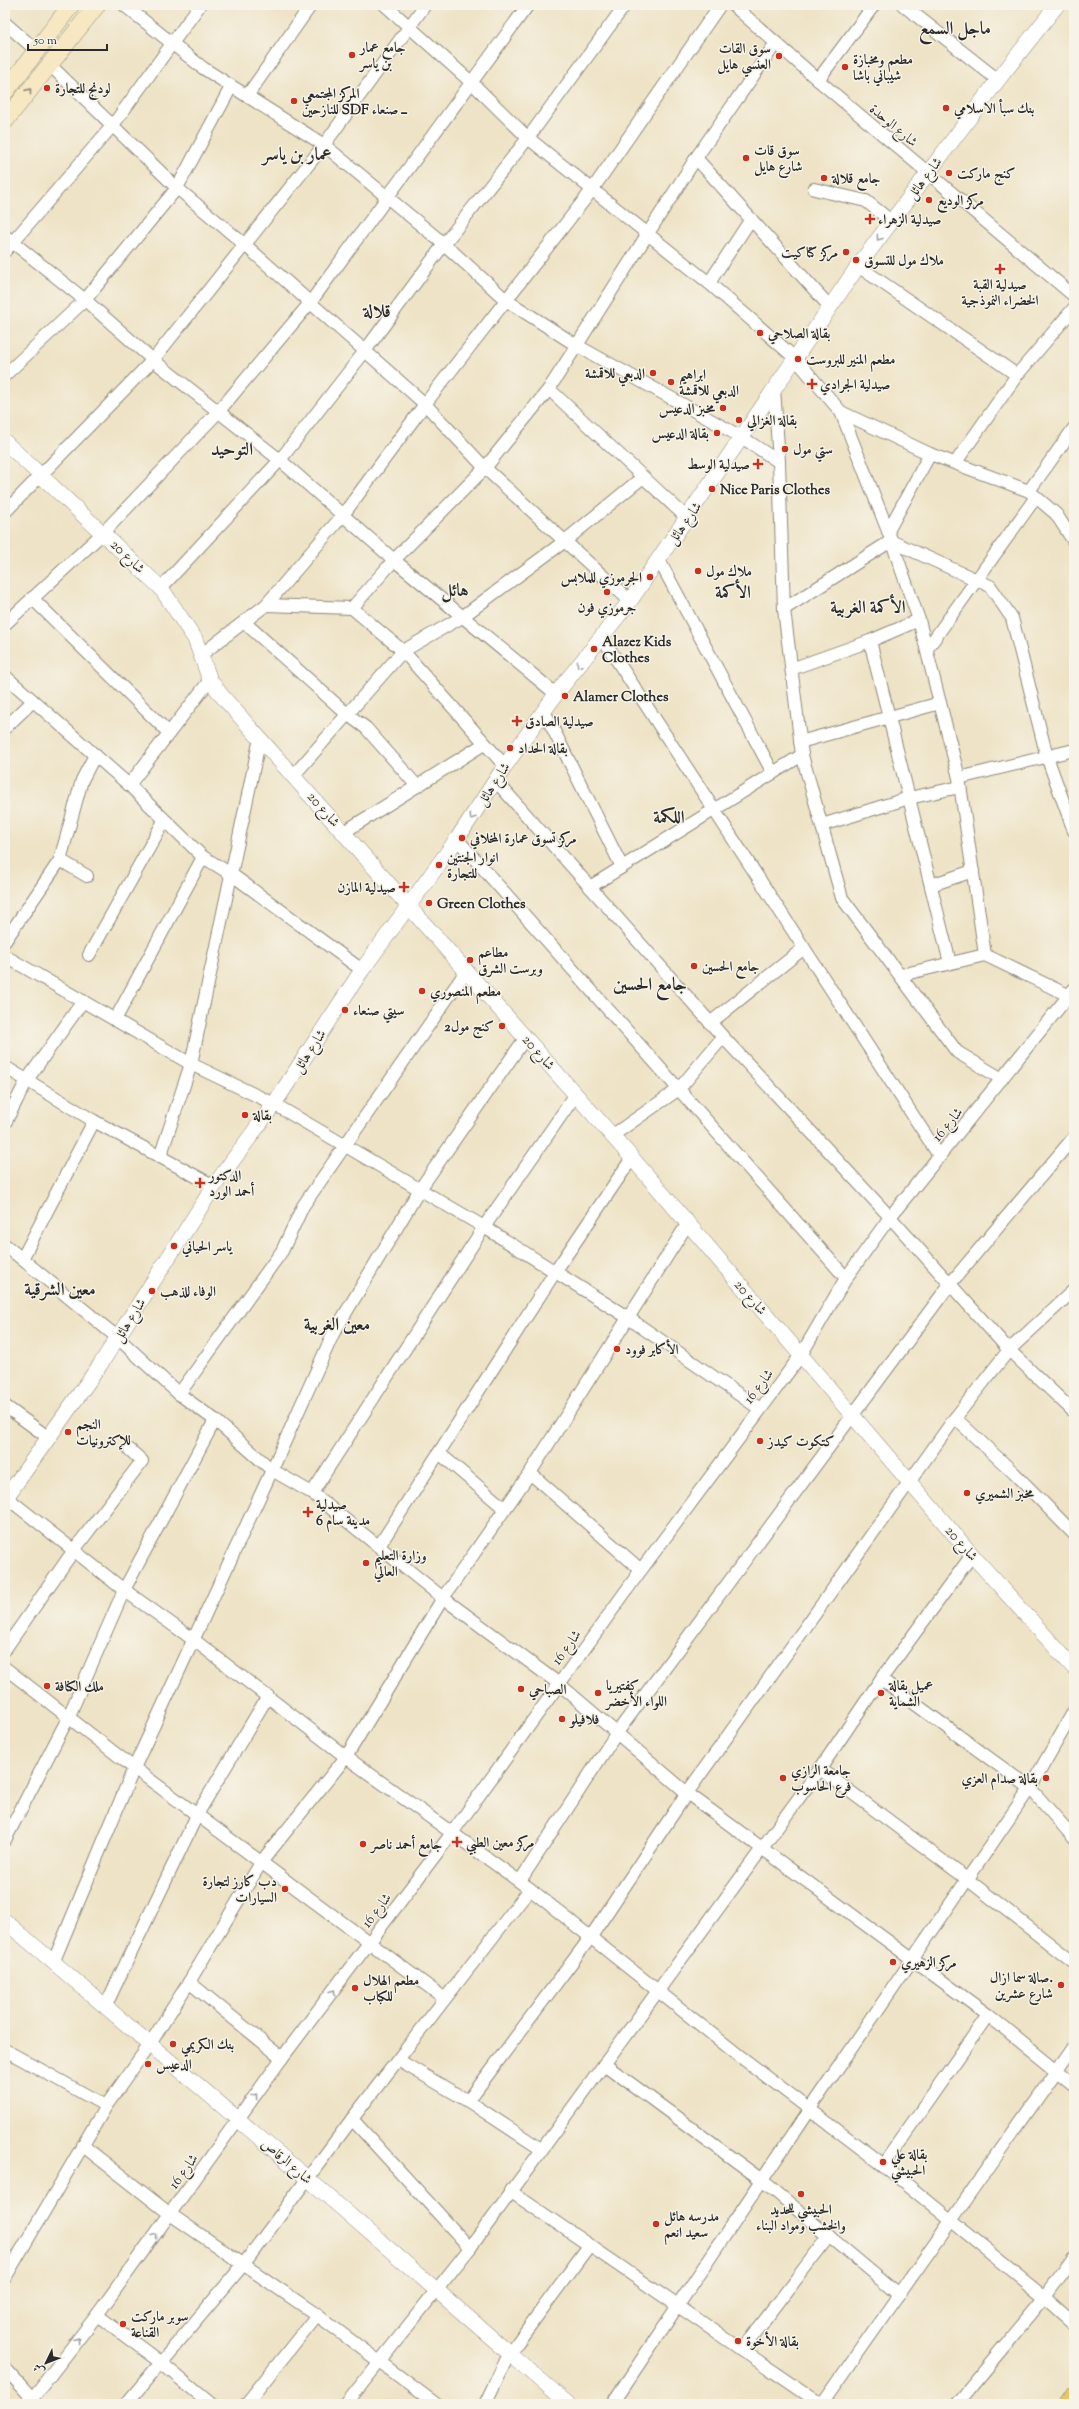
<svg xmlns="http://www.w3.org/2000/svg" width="1079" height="2409" viewBox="0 0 1079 2409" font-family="'Sorts Mill Goudy',Amiri,serif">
	<rect width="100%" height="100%" fill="#f7f3e8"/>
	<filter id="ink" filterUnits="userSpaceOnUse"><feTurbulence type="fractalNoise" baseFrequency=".025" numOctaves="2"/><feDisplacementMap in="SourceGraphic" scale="8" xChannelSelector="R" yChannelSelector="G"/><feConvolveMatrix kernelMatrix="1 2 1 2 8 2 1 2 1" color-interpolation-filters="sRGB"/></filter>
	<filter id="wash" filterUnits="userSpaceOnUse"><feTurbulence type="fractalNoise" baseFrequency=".012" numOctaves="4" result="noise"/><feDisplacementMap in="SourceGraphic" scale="16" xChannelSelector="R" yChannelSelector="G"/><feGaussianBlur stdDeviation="0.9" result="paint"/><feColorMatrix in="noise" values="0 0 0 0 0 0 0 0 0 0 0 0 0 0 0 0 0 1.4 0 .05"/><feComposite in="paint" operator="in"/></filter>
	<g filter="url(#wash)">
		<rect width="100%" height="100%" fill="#eee3c6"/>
	</g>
	<g filter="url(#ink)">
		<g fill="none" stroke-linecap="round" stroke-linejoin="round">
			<defs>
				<g id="minor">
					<polyline points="124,5 203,68 324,145 444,244 506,300 576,345 743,438 779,462 784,609 802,755 842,898 957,1052 1002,1079"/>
					<polyline points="385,5 471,82 528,138 709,283 795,358 841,412 888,531 919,620 959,778 985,955 1074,998"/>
					<polyline points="733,5 818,80 1074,296"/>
					<polyline points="903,5 998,80"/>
					<polyline points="5,23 37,51"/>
					<polyline points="50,65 177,188 244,244 425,404 485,468 630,601"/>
					<polyline points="818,80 874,5"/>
					<polyline points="247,96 311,5"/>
					<polyline points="696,158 830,307"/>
					<polyline points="814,189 866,201 891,221"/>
					<polyline points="5,236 85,300 153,360 280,460 394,560 556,694"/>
					<polyline points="5,251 113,125 200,5"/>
					<polyline points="858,266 1017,375"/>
					<polyline points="709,283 751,219"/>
					<polyline points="5,375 85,300 177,188 231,87"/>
					<polyline points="774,388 779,462"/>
					<polyline points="549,389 687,518"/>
					<polyline points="841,412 930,454 1029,491 1056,514 1074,542"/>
					<polyline points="956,462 1017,375 1074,308"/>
					<polyline points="1029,491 1074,428"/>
					<polyline points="5,512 153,360 324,145 425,5"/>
					<polyline points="888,531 930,454"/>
					<polyline points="659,560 773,773"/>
					<polyline points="161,588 280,460 365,351 444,244 528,138 625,5"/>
					<polyline points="32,598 169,733"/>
					<polyline points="266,605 352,608 403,651 505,766"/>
					<polyline points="352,608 394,560 485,468 549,389 696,158 776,43"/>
					<polyline points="784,609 891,541 990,586 1012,618 1047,757 1074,831"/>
					<polyline points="244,622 347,714 366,728 417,786"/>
					<polyline points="5,624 104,532 219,411 310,303 528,5"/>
					<polyline points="601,636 940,1157"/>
					<polyline points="870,641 950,963"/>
					<polyline points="927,649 1036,497"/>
					<polyline points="202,654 266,605 343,515 425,404 592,190 720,5"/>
					<polyline points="791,669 870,641 919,620"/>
					<polyline points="5,676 129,785 203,857 231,874 362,970"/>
					<polyline points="544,711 622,867"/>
					<polyline points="5,728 33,701"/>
					<polyline points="800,742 940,703"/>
					<polyline points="294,775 403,651 462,617 565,541 643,477"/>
					<polyline points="959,778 1074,750"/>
					<polyline points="496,781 723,1037 890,1217 1009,1350 1074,1412"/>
					<polyline points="129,785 210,680"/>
					<polyline points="822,825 909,798 960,787"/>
					<polyline points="344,832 484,744"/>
					<polyline points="457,839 846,1278"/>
					<polyline points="87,876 60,860 82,780 95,755"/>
					<polyline points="931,885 973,871"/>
					<polyline points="590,887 802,755"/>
					<polyline points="5,941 60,860"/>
					<polyline points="89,955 164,821"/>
					<polyline points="5,956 191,1064 274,1104 484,1227 627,1317 760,1409"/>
					<polyline points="901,975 985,955"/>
					<polyline points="115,1020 203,857"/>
					<polyline points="710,1023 804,948"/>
					<polyline points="5,1067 94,1121 214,1186"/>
					<polyline points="5,1123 27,1080 83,1001"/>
					<polyline points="613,1135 679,1089 723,1037"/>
					<polyline points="160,1157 191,1064 260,738"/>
					<polyline points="5,1245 118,1338 179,1394 215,1420 272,1470 312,1493 443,1598 558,1683 687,1793 988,2015 1074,2085"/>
					<polyline points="22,1259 94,1121"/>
					<polyline points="179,1394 282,1251 303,1206 467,970"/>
					<polyline points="5,1406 49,1438"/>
					<polyline points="955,1418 1014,1473 1074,1534"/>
					<polyline points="439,1453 505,1509"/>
					<polyline points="530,1473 641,1570"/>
					<polyline points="312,1493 484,1227 576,1094"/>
					<polyline points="6,1497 124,1590 194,1640 346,1757 530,1889 737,2054 883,2165 1045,2297 1074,2323"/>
					<polyline points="379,1546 555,1272 632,1158"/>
					<polyline points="5,1649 74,1550 142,1461 130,1450"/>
					<polyline points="5,1668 134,1768 444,1998"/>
					<polyline points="881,1679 1030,1788 1074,1838"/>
					<polyline points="820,1769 967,1879 1074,1963"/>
					<polyline points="5,1840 68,1718 124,1590 215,1420"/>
					<polyline points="520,1881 616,1734 950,1284 1074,1137"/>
					<polyline points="53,1963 134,1768 272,1470 333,1334 420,1189 526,1037"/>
					<polyline points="189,1982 282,2058"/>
					<polyline points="105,2007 198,1813 268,1696"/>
					<polyline points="5,2050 106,2106"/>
					<polyline points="398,2060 468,2101 541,2149"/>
					<polyline points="604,2064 763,2181 899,2295"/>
					<polyline points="468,2101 590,1938 687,1793 955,1418 1009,1350 1074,1290"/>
					<polyline points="352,2119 470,2248"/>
					<polyline points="82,2145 170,2214 317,2315 436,2404"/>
					<polyline points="883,2165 988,2015"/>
					<polyline points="510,2191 821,2404"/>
					<polyline points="5,2278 106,2106 150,2044 189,1982 262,1861 346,1757 443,1598 530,1473 688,1223"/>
					<polyline points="97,2315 160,2362 211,2404"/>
					<polyline points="742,2350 829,2236"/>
					<polyline points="5,2368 32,2398"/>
					<polyline points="28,2404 97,2315 282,2058 452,1833 641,1570 801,1355 846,1278 890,1217 1074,989"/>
					<polyline points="126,2404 243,2265 352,2119 530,1889"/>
					<polyline points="246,2404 317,2315"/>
					<polyline points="346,2404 470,2248 820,1769 881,1679 972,1555"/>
					<polyline points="485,2404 509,2354 588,2247"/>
					<polyline points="612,2404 809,2110 1030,1788 1074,1711"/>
					<polyline points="822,2404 1074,2046"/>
					<polyline points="956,2404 1045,2297 1074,2257"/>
				</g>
				<g id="tertiary">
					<polyline points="5,442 161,588 195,639 210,680 222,696 632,1158 972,1555 1074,1668"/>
					<polyline points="5,1499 100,1365 214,1186 274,1104 362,970 457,839 505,766 556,694 630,601 858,266 998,80 1057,5"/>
					<polyline points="5,1921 307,2178 568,2404"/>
				</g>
				<g id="secondary">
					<polyline points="5,92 71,5"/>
					<polyline points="5,121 97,5"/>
				</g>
				<polyline id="primary" points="1069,2404 1074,2398"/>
			</defs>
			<use href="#minor" stroke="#8c8778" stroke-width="14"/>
			<use href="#tertiary" stroke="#8c8778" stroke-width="16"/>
			<use href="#secondary" stroke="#8c8778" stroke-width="18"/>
			<use href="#primary" stroke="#8c8778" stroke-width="20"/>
			<use href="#minor" stroke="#fff" stroke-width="12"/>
			<use href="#tertiary" stroke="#fff" stroke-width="15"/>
			<use href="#secondary" stroke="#f7e8c3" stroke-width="17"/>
			<use href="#primary" stroke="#ebc669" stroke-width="19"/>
		</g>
		<defs><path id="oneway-chevron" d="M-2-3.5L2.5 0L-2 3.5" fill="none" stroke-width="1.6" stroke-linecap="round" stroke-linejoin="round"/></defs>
		<use stroke="#918a77" href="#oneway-chevron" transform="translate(29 91) rotate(-51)"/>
		<g stroke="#a0a0a0">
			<use href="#oneway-chevron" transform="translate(879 238) rotate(126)"/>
			<use href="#oneway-chevron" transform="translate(579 665) rotate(127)"/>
			<use href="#oneway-chevron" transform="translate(472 817) rotate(124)"/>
			<use href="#oneway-chevron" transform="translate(333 1992) rotate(-53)"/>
			<use href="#oneway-chevron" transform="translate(255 2096) rotate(-54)"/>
			<use href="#oneway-chevron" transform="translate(155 2236) rotate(-54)"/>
			<use href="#oneway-chevron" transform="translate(77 2340) rotate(-52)"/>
		</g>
	</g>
	<g fill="#c8321e" stroke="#f7f3e8" stroke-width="1.5">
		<circle cx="352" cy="55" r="4"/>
		<circle cx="779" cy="56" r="4"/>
		<circle cx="845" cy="67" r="4"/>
		<circle cx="47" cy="88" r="4"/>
		<circle cx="294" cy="101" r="4"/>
		<circle cx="946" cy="108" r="4"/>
		<circle cx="746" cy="158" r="4"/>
		<circle cx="949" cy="173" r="4"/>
		<circle cx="824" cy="178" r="4"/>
		<circle cx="929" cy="200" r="4"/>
		<path d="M868 213h4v4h4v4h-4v4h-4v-4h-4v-4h4z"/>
		<circle cx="846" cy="252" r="4"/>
		<circle cx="856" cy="260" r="4"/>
		<path d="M998 263h4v4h4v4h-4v4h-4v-4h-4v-4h4z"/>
		<circle cx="760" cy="333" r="4"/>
		<circle cx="798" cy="359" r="4"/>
		<circle cx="653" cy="373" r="4"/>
		<circle cx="671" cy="382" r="4"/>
		<path d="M810 378h4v4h4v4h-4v4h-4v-4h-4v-4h4z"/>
		<circle cx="723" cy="408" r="4"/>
		<circle cx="739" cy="420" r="4"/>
		<circle cx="717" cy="433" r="4"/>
		<circle cx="785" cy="449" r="4"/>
		<path d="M756 458h4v4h4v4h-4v4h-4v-4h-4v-4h4z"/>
		<circle cx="712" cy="489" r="4"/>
		<circle cx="698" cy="571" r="4"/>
		<circle cx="650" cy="577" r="4"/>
		<circle cx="607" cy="592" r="4"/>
		<circle cx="594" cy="649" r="4"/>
		<circle cx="565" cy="696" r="4"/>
		<path d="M515 715h4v4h4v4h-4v4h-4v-4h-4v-4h4z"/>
		<circle cx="510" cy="748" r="4"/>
		<circle cx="462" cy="838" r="4"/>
		<circle cx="439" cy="865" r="4"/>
		<path d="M402 881h4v4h4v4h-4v4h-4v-4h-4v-4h4z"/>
		<circle cx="429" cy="903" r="4"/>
		<circle cx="470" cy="960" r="4"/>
		<circle cx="694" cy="966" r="4"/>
		<circle cx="422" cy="991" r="4"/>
		<circle cx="345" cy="1010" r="4"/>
		<circle cx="502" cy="1026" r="4"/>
		<circle cx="245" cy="1115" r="4"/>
		<path d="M198 1177h4v4h4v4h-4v4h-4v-4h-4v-4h4z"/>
		<circle cx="174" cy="1246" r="4"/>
		<circle cx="152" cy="1291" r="4"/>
		<circle cx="617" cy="1349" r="4"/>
		<circle cx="68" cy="1432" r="4"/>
		<circle cx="760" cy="1441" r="4"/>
		<circle cx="967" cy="1493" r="4"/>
		<path d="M306 1506h4v4h4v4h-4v4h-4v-4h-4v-4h4z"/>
		<circle cx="366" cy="1563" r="4"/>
		<circle cx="47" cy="1686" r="4"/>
		<circle cx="521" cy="1689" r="4"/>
		<circle cx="598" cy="1693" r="4"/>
		<circle cx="881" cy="1693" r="4"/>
		<circle cx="562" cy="1719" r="4"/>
		<circle cx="783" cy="1778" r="4"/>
		<circle cx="1046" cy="1778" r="4"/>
		<path d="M455 1836h4v4h4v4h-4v4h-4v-4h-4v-4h4z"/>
		<circle cx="363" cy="1844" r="4"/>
		<circle cx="285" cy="1889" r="4"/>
		<circle cx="893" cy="1962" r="4"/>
		<circle cx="1061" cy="1985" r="4"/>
		<circle cx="355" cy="1988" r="4"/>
		<circle cx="173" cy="2044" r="4"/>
		<circle cx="148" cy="2064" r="4"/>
		<circle cx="883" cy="2162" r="4"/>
		<circle cx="801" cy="2194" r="4"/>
		<circle cx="656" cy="2224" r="4"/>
		<circle cx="123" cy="2324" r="4"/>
		<circle cx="738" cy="2341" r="4"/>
	</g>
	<g text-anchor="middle" stroke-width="3" stroke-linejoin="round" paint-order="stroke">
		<g font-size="14" font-weight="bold" fill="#2b2b2b" stroke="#f7f3e8" text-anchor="start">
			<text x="360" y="52">جامع عمار<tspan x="360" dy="16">بن ياسر</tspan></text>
			<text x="771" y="53" text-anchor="end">سوق القات<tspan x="771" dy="16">العنسي هايل</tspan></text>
			<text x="853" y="64">مطعم ومخبازة<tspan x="853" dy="16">شيباني باشا</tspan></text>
			<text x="55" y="93">لودنج للتجارة</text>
			<text x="302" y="98">المركز المجتمعي<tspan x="302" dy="16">للنازحين SDF ــ صنعاء</tspan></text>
			<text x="954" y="113">بنك سبأ الاسلامي</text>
			<text x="754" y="155">سوق قات<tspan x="754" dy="16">شارع هايل</tspan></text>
			<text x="957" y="178">كنج ماركت</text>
			<text x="832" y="183">جامع قلالة</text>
			<text x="937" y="205">مركز الوديع</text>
			<text x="878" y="224">صيدلية الزهراء</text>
			<text x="838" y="257" text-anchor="end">مركز كتاكيت</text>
			<text x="864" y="265">ملاك مول للتسوق</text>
			<text x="1000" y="289" text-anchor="middle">صيدلية القبة<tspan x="1000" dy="16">الخضراء النموذجية</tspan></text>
			<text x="768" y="338">بقالة الصلاحي</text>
			<text x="806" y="364">مطعم المنير للبروست</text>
			<text x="645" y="378" text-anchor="end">الدبعي للاقمشة</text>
			<text x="679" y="379">ابراهيم<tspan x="679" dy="16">الدبعي للاقمشة</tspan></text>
			<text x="820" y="389">صيدلية الجرادي</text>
			<text x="715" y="413" text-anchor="end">مخبز الدعيس</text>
			<text x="747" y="425">بقالة الغزالي</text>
			<text x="709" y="438" text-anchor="end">بقالة الدعيس</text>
			<text x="793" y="454">ستي مول</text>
			<text x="750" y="469" text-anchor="end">صيدلية الوسط</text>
			<text x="720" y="494">Nice Paris Clothes</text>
			<text x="706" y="576">ملاك مول</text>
			<text x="642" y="582" text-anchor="end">الجرموزي للملابس</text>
			<text x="607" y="612" text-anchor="middle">جرموزي فون</text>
			<text x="602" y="646">Alazez Kids<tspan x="602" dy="16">Clothes</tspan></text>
			<text x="573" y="701">Alamer Clothes</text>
			<text x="525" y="726">صيدلية الصادق</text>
			<text x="518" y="753">بقالة الحداد</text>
			<text x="470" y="843">مركز تسوق عمارة المخلافي</text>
			<text x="447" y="862">انوار الجنتين<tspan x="447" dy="16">للتجارة</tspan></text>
			<text x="396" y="892" text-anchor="end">صيدلية المازن</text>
			<text x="437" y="908">Green Clothes</text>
			<text x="478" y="957">مطاعم<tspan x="478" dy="16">وبرست الشرق</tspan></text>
			<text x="702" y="971">جامع الحسين</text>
			<text x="430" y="996">مطعم المنصوري</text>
			<text x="353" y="1015">سيتي صنعاء</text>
			<text x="494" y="1031" text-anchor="end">كنج مول2</text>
			<text x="253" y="1120">بقالة</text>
			<text x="209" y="1180">الدكتور<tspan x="209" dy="16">أحمد الورد</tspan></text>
			<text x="182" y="1251">ياسر الحياني</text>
			<text x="160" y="1296">الوفاء للذهب</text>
			<text x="625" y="1354">الأكابر فوود</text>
			<text x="76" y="1429">النجم<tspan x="76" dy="16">للإكترونيات</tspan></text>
			<text x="768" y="1446">كتكوت كيدز</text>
			<text x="975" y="1498">مخبز الشميري</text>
			<text x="316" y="1509">صيدلية<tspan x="316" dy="16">مدينة سام 6</tspan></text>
			<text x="374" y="1560">وزارة التعليم<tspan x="374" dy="16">العالي</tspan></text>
			<text x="606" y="1690">كفتيريا<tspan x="606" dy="16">اللواء الأخضر</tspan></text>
			<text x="889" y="1690">عميل بقالة<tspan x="889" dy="16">الشماية</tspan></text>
			<text x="55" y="1691">ملك الكنافة</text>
			<text x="529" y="1694">الصباحي</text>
			<text x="570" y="1724">فلافيلو</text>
			<text x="791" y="1775">جامعة الرازي<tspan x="791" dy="16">فرع الحاسوب</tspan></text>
			<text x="1038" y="1783" text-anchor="end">بقالة صدام العزي</text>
			<text x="466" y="1847">مركز معين الطبي</text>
			<text x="371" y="1849">جامع أحمد ناصر</text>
			<text x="277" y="1886" text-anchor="end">دب كارز لتجارة<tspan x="277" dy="16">السيارات</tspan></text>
			<text x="901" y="1967">مركز الزهيري</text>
			<text x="1053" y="1982" text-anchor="end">صالة سما ازال.<tspan x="1053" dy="16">شارع عشرين</tspan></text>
			<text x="363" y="1985">مطعم الهلال<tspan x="363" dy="16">للكباب</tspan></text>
			<text x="181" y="2049">بنك الكريمي</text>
			<text x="156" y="2069">الدعيس</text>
			<text x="891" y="2159">بقالة علي<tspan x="891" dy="16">الحبيشي</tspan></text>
			<text x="801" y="2214" text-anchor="middle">الحبيشي للحديد<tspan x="801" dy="16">والخشب ومواد البناء</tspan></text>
			<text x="664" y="2221">مدرسه هائل<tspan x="664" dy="16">سعيد انعم</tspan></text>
			<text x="131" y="2321">سوبر ماركت<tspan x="131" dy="16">القناعة</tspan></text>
			<text x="746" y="2346">بقالة الأخوة</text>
		</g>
		<g font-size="14" fill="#2b2b2b" stroke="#f7f3e8">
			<text transform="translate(894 125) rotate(40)" y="5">شارع الوحدة</text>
			<text transform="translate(924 178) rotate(-53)" y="5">شارع هائل</text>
			<text transform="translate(684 523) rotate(-55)" y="5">شارع هائل</text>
			<text transform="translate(128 556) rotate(44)" y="5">شارع 20</text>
			<text transform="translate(493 784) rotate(-57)" y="5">شارع هائل</text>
			<text transform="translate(324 809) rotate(49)" y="5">شارع 20</text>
			<text transform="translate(309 1051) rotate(-57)" y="5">شارع هائل</text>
			<text transform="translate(539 1052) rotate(49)" y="5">شارع 20</text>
			<text transform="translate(947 1124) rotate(-51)" y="5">شارع 16</text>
			<text transform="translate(751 1297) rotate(49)" y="5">شارع 20</text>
			<text transform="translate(129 1320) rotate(-58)" y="5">شارع هائل</text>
			<text transform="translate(758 1386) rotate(-53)" y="5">شارع 16</text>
			<text transform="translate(962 1543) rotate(49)" y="5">شارع 20</text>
			<text transform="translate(566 1647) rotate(-54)" y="5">شارع 16</text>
			<text transform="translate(376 1910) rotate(-53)" y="5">شارع 16</text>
			<text transform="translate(287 2161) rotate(40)" y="5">شارع الرقاص</text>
			<text transform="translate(183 2171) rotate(-54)" y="5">شارع 16</text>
		</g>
		<g font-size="18" font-weight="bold" fill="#2b2b2b" stroke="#f7f3e8">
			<text x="955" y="34">ماجل السمع</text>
			<text x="297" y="160">عمار بن ياسر</text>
			<text x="377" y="317">قلالة</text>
			<text x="232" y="455">التوحيد</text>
			<text x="455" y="596">هائل</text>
			<text x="733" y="598">الأكمة</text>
			<text x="868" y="613">الأكمة الغربية</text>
			<text x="669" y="823">اللكمة</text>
			<text x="650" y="990">جامع الحسين</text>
			<text x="60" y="1295">معين الشرقية</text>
			<text x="337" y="1330">معين الغربية</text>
		</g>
	</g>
	<rect width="1079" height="2409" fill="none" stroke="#f7f3e8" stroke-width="20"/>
	<g transform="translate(46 2363) rotate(227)" stroke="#f7f3e8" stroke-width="3" paint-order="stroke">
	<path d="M0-3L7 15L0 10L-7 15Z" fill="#2b2b2b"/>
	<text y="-6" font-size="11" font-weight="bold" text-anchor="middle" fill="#2b2b2b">ش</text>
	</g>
	<path d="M28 44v6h79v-6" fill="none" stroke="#2b2b2b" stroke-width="2"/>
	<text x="34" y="44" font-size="12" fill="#2b2b2b" stroke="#f7f3e8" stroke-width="3" paint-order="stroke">50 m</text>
</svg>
